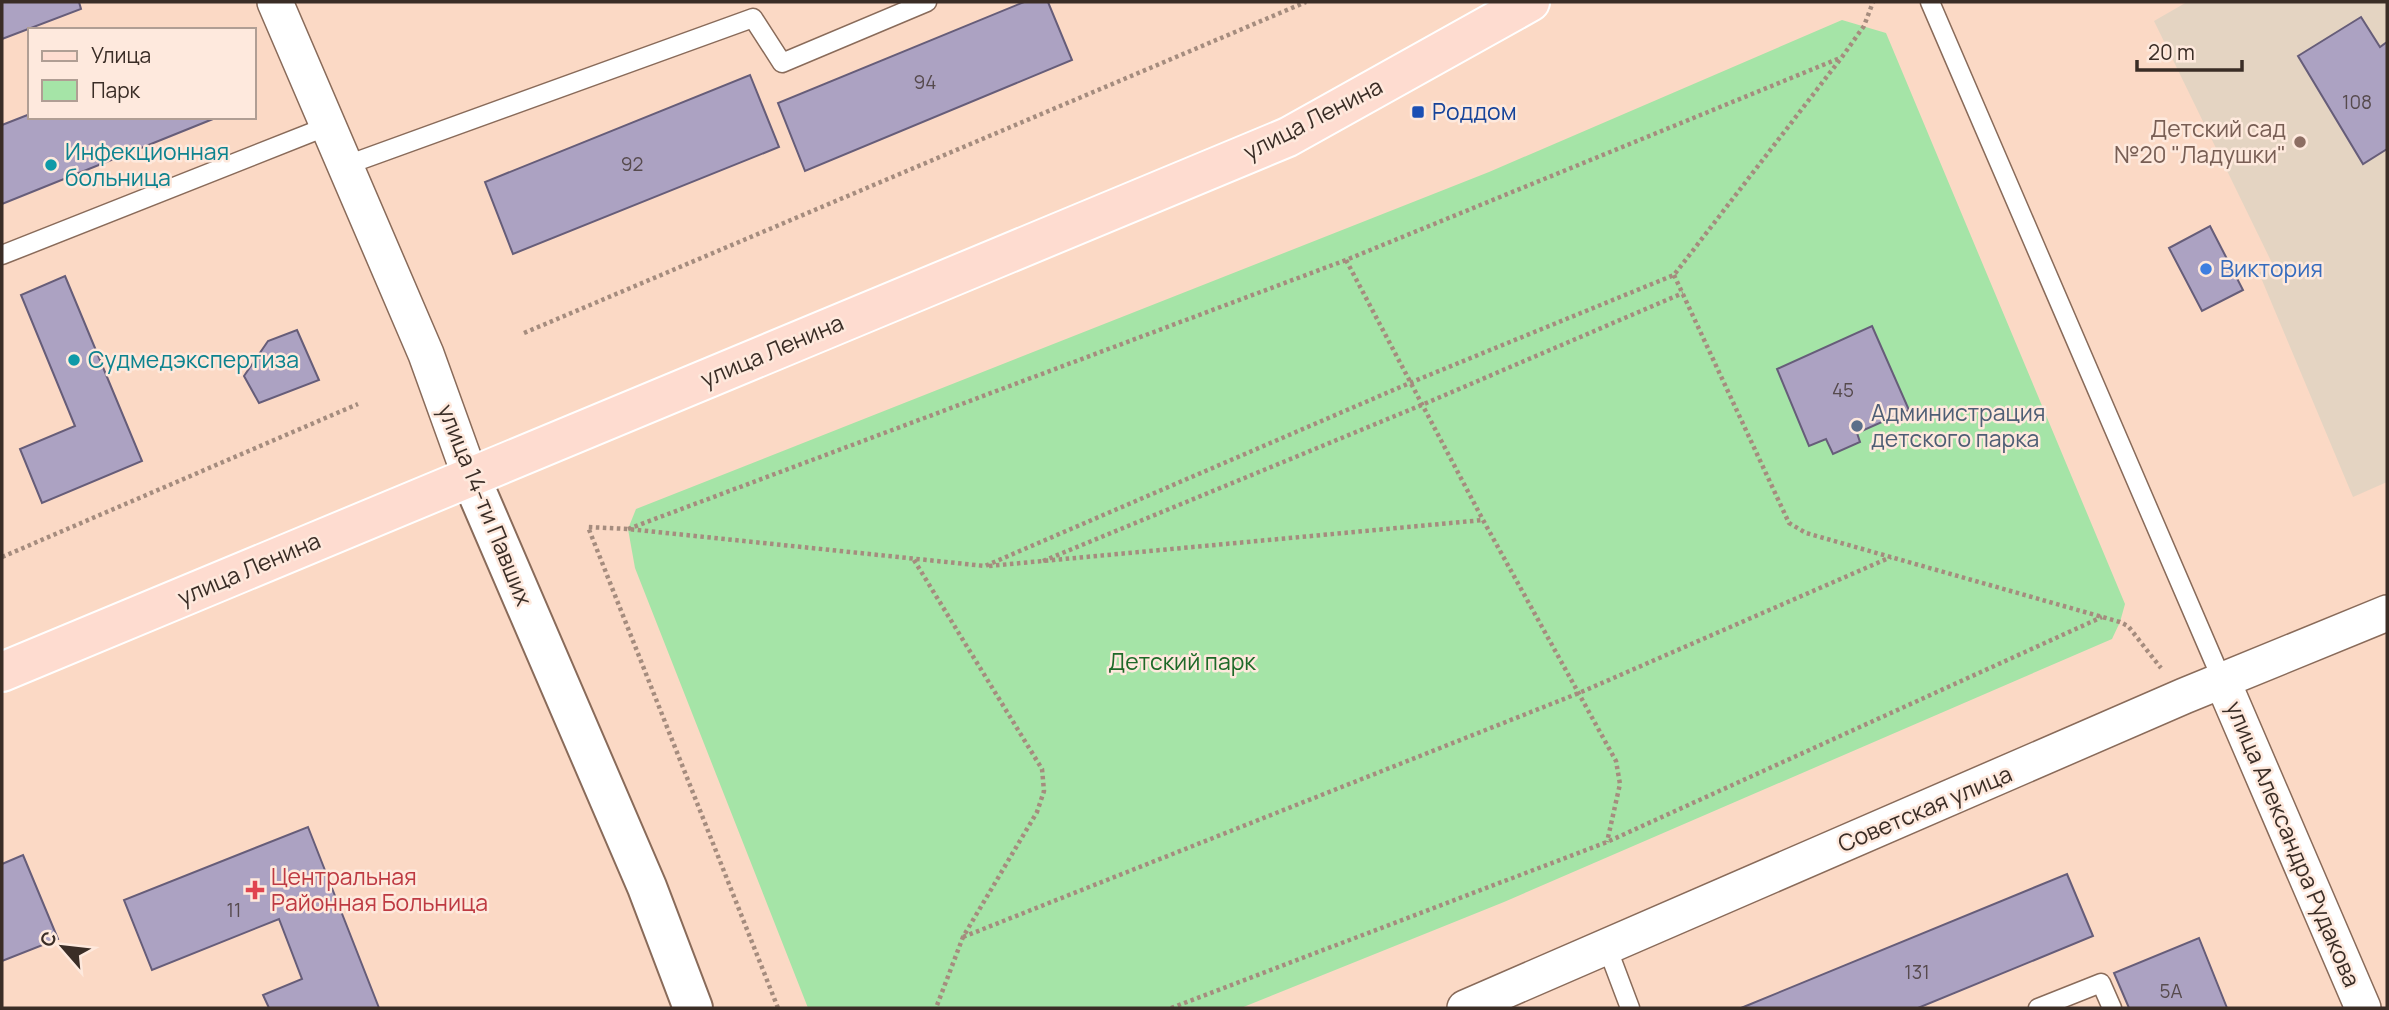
<svg xmlns="http://www.w3.org/2000/svg" width="2389" height="1010" viewBox="0 0 2389 1010" font-family="Manrope,sans-serif">
	<rect width="100%" height="100%" fill="#fbd9c5"/>
	<polygon fill="#e4d4c2" points="2187,2 2387,2 2387,482 2353,497 2259,273 2272,263 2154,21"/>
	<polygon fill="#a5e4a7" points="1842,20 1886,33 2125,604 2120,622 2112,639 1504,902 1241,1008 808,1008 635,568 628,529 636,509 1489,172"/>
	<g fill="#aca2c2" stroke="#665d79" stroke-width="2">
		<polygon points="2,2 79,2 81,9 2,39"/>
		<polygon points="1024,2 1048,2 1072,60 805,171 778,103"/>
		<polygon points="2361,17 2380,47 2387,42 2387,149 2363,164 2298,56"/>
		<polygon points="750,75 779,147 513,254 485,182"/>
		<polygon points="30,114 30,117 218,117 2,204 2,125"/>
		<polygon points="2210,226 2243,290 2202,311 2169,248"/>
		<polygon points="65,276 142,461 42,503 20,449 75,426 21,295"/>
		<polygon points="1872,326 1909,410 1857,433 1860,442 1833,454 1826,439 1809,446 1777,369"/>
		<polygon points="297,330 319,380 259,403 244,376 268,341"/>
		<polygon points="308,827 379,1008 269,1008 263,995 302,979 279,919 152,970 124,900"/>
		<polygon points="23,855 58,939 2,961 2,864"/>
		<polygon points="2067,874 2093,936 1918,1008 1741,1008"/>
		<polygon points="2199,938 2227,1008 2129,1008 2114,973"/>
	</g>
	<g fill="none" stroke-linecap="round" stroke-linejoin="round">
		<defs>
			<g id="service">
				<polyline points="1930,2 2222,680"/>
				<polyline points="344,166 753,18 782,63 927,2"/>
				<polyline points="2,255 328,126"/>
				<polyline points="1607,947 1630,1008"/>
				<polyline points="2038,1008 2101,983 2112,1008"/>
			</g>
			<g id="minor">
				<polyline points="275,2 426,354 470,476"/>
				<polyline points="2222,680 2363,1008"/>
				<polyline points="1465,1008 2184,696 2387,613"/>
			</g>
			<polyline id="tertiary" points="470,476 647,887 693,1008"/>
			<polyline id="primary" points="2,672 1288,137 1530,2"/>
		</defs>
		<use href="#service" stroke="#896b5a" stroke-width="21"/>
		<use href="#minor" stroke="#896b5a" stroke-width="38"/>
		<use href="#tertiary" stroke="#896b5a" stroke-width="42"/>
		<use href="#primary" stroke="#fff" stroke-width="42"/>
		<g stroke="#a58c7e" stroke-width="4.5" stroke-dasharray="3.5 3.5" stroke-linecap="butt">
			<polyline points="1346,260 1483,520 1616,761 1620,784 1607,842"/>
			<polyline points="1674,275 1789,523 1806,533 2120,622 2128,626 2161,668"/>
			<polyline points="524,333 1306,2"/>
			<polyline points="628,529 1346,260 1840,58"/>
			<polyline points="2,557 358,404"/>
			<polyline points="914,560 1042,769 1044,791 1037,812 963,937 936,1008"/>
			<polyline points="1043,561 1424,404 1683,293"/>
			<polyline points="989,566 1483,520"/>
			<polyline points="963,937 1579,693 1891,557"/>
			<polyline points="778,1008 588,527 628,529 985,566 1412,382 1674,275 1842,57 1864,26 1873,2"/>
			<polyline points="1171,1008 1607,842 2102,617"/>
		</g>
		<use href="#service" stroke="#fff" stroke-width="18"/>
		<use href="#minor" stroke="#fff" stroke-width="35"/>
		<use href="#tertiary" stroke="#fff" stroke-width="38"/>
		<use href="#primary" stroke="#fedcd0" stroke-width="38"/>
	</g>
	<rect fill="#1a4fb4" stroke="#fee9dd" stroke-width="2.5" x="1411" y="105" width="14" height="14" rx="3.5"/>
	<circle fill="#8d6e63" stroke="#fee9dd" stroke-width="2.5" cx="2300" cy="142" r="7"/>
	<g fill="#0f9aa8" stroke="#fee9dd" stroke-width="2.5">
		<circle cx="51" cy="165" r="7"/>
		<circle cx="74" cy="360" r="7"/>
	</g>
	<circle fill="#3f7fe0" stroke="#fee9dd" stroke-width="2.5" cx="2206" cy="269" r="7"/>
	<circle fill="#5c6f8a" stroke="#fee9dd" stroke-width="2.5" cx="1857" cy="426" r="7"/>
	<path fill="#e0444e" stroke="#fee9dd" stroke-width="2.5" d="M251.5 879.5h7v7h7v7h-7v7h-7v-7h-7v-7h7z"/>
	<g text-anchor="middle" stroke-width="5" stroke-linejoin="round" paint-order="stroke">
		<g font-size="19" fill="#564a4d">
			<text x="925" y="89">94</text>
			<text x="2357" y="109">108</text>
			<text x="632" y="171">92</text>
			<text x="1843" y="397">45</text>
			<text x="234" y="917">11</text>
			<text x="1917" y="979">131</text>
			<text x="2171" y="998">5А</text>
		</g>
		<g font-size="23" fill="#164399" stroke="#fee9dd" text-anchor="start">
			<text x="1432" y="120">Роддом</text>
		</g>
		<g font-size="23" fill="#3a2d26" stroke="#fee9dd">
			<text transform="translate(1313 119) rotate(-27)" y="8">улица Ленина</text>
			<text transform="translate(772 351) rotate(-23)" y="8">улица Ленина</text>
			<text transform="translate(485 505) rotate(68)" y="8">улица 14-ти Павших</text>
			<text transform="translate(249 569) rotate(-23)" y="8">улица Ленина</text>
			<text transform="translate(1925 809) rotate(-23)" y="8">Советская улица</text>
			<text transform="translate(2293 844) rotate(67)" y="8">улица Александра Рудакова</text>
		</g>
		<g font-size="23" fill="#785e54" stroke="#fee9dd" text-anchor="end">
			<text x="2286" y="137">Детский сад<tspan x="2286" dy="26">№20 "Ладушки"</tspan></text>
		</g>
		<g font-size="23" fill="#0d838f" stroke="#fee9dd" text-anchor="start">
			<text x="65" y="160">Инфекционная<tspan x="65" dy="26">больница</tspan></text>
			<text x="88" y="368">Судмедэкспертиза</text>
		</g>
		<g font-size="23" fill="#366cbe" stroke="#fee9dd" text-anchor="start">
			<text x="2220" y="277">Виктория</text>
		</g>
		<g font-size="23" fill="#4e5e75" stroke="#fee9dd" text-anchor="start">
			<text x="1871" y="421">Администрация<tspan x="1871" dy="26">детского парка</tspan></text>
		</g>
		<g font-size="23" fill="#1e6928" stroke="#fee9dd">
			<text x="1182" y="670">Детский парк</text>
		</g>
		<g font-size="23" fill="#be3a42" stroke="#fee9dd" text-anchor="start">
			<text x="271" y="885">Центральная<tspan x="271" dy="26">Районная Больница</tspan></text>
		</g>
	</g>
	<rect width="2389" height="1010" fill="none" stroke="#3a2d26" stroke-width="7"/>
	<rect x="28" y="28" width="228" height="91" fill="#fee9dd" stroke="#b09e94" stroke-width="2"/>
	<rect x="42" y="51" width="35" height="10" fill="#fedcd0" stroke="#b09e94" stroke-width="2"/>
	<text x="91" y="63" font-size="21" fill="#3a2d26">Улица</text>
	<rect x="42" y="80" width="35" height="21" fill="#a5e4a7" stroke="#b09e94" stroke-width="2"/>
	<text x="91" y="98" font-size="21" fill="#3a2d26">Парк</text>
	<g transform="translate(63 947) rotate(298)" stroke="#fee9dd" stroke-width="5" paint-order="stroke">
	<path d="M0-5L12 26L0 18L-12 26Z" fill="#3a2d26"/>
	<text y="-10" font-size="19" font-weight="bold" text-anchor="middle" fill="#3a2d26">С</text>
	</g>
	<path d="M2137 60v10h105v-10" fill="none" stroke="#3a2d26" stroke-width="3.5"/>
	<text x="2148" y="60" font-size="21" fill="#3a2d26" stroke="#fee9dd" stroke-width="5" paint-order="stroke">20 m</text>
</svg>
